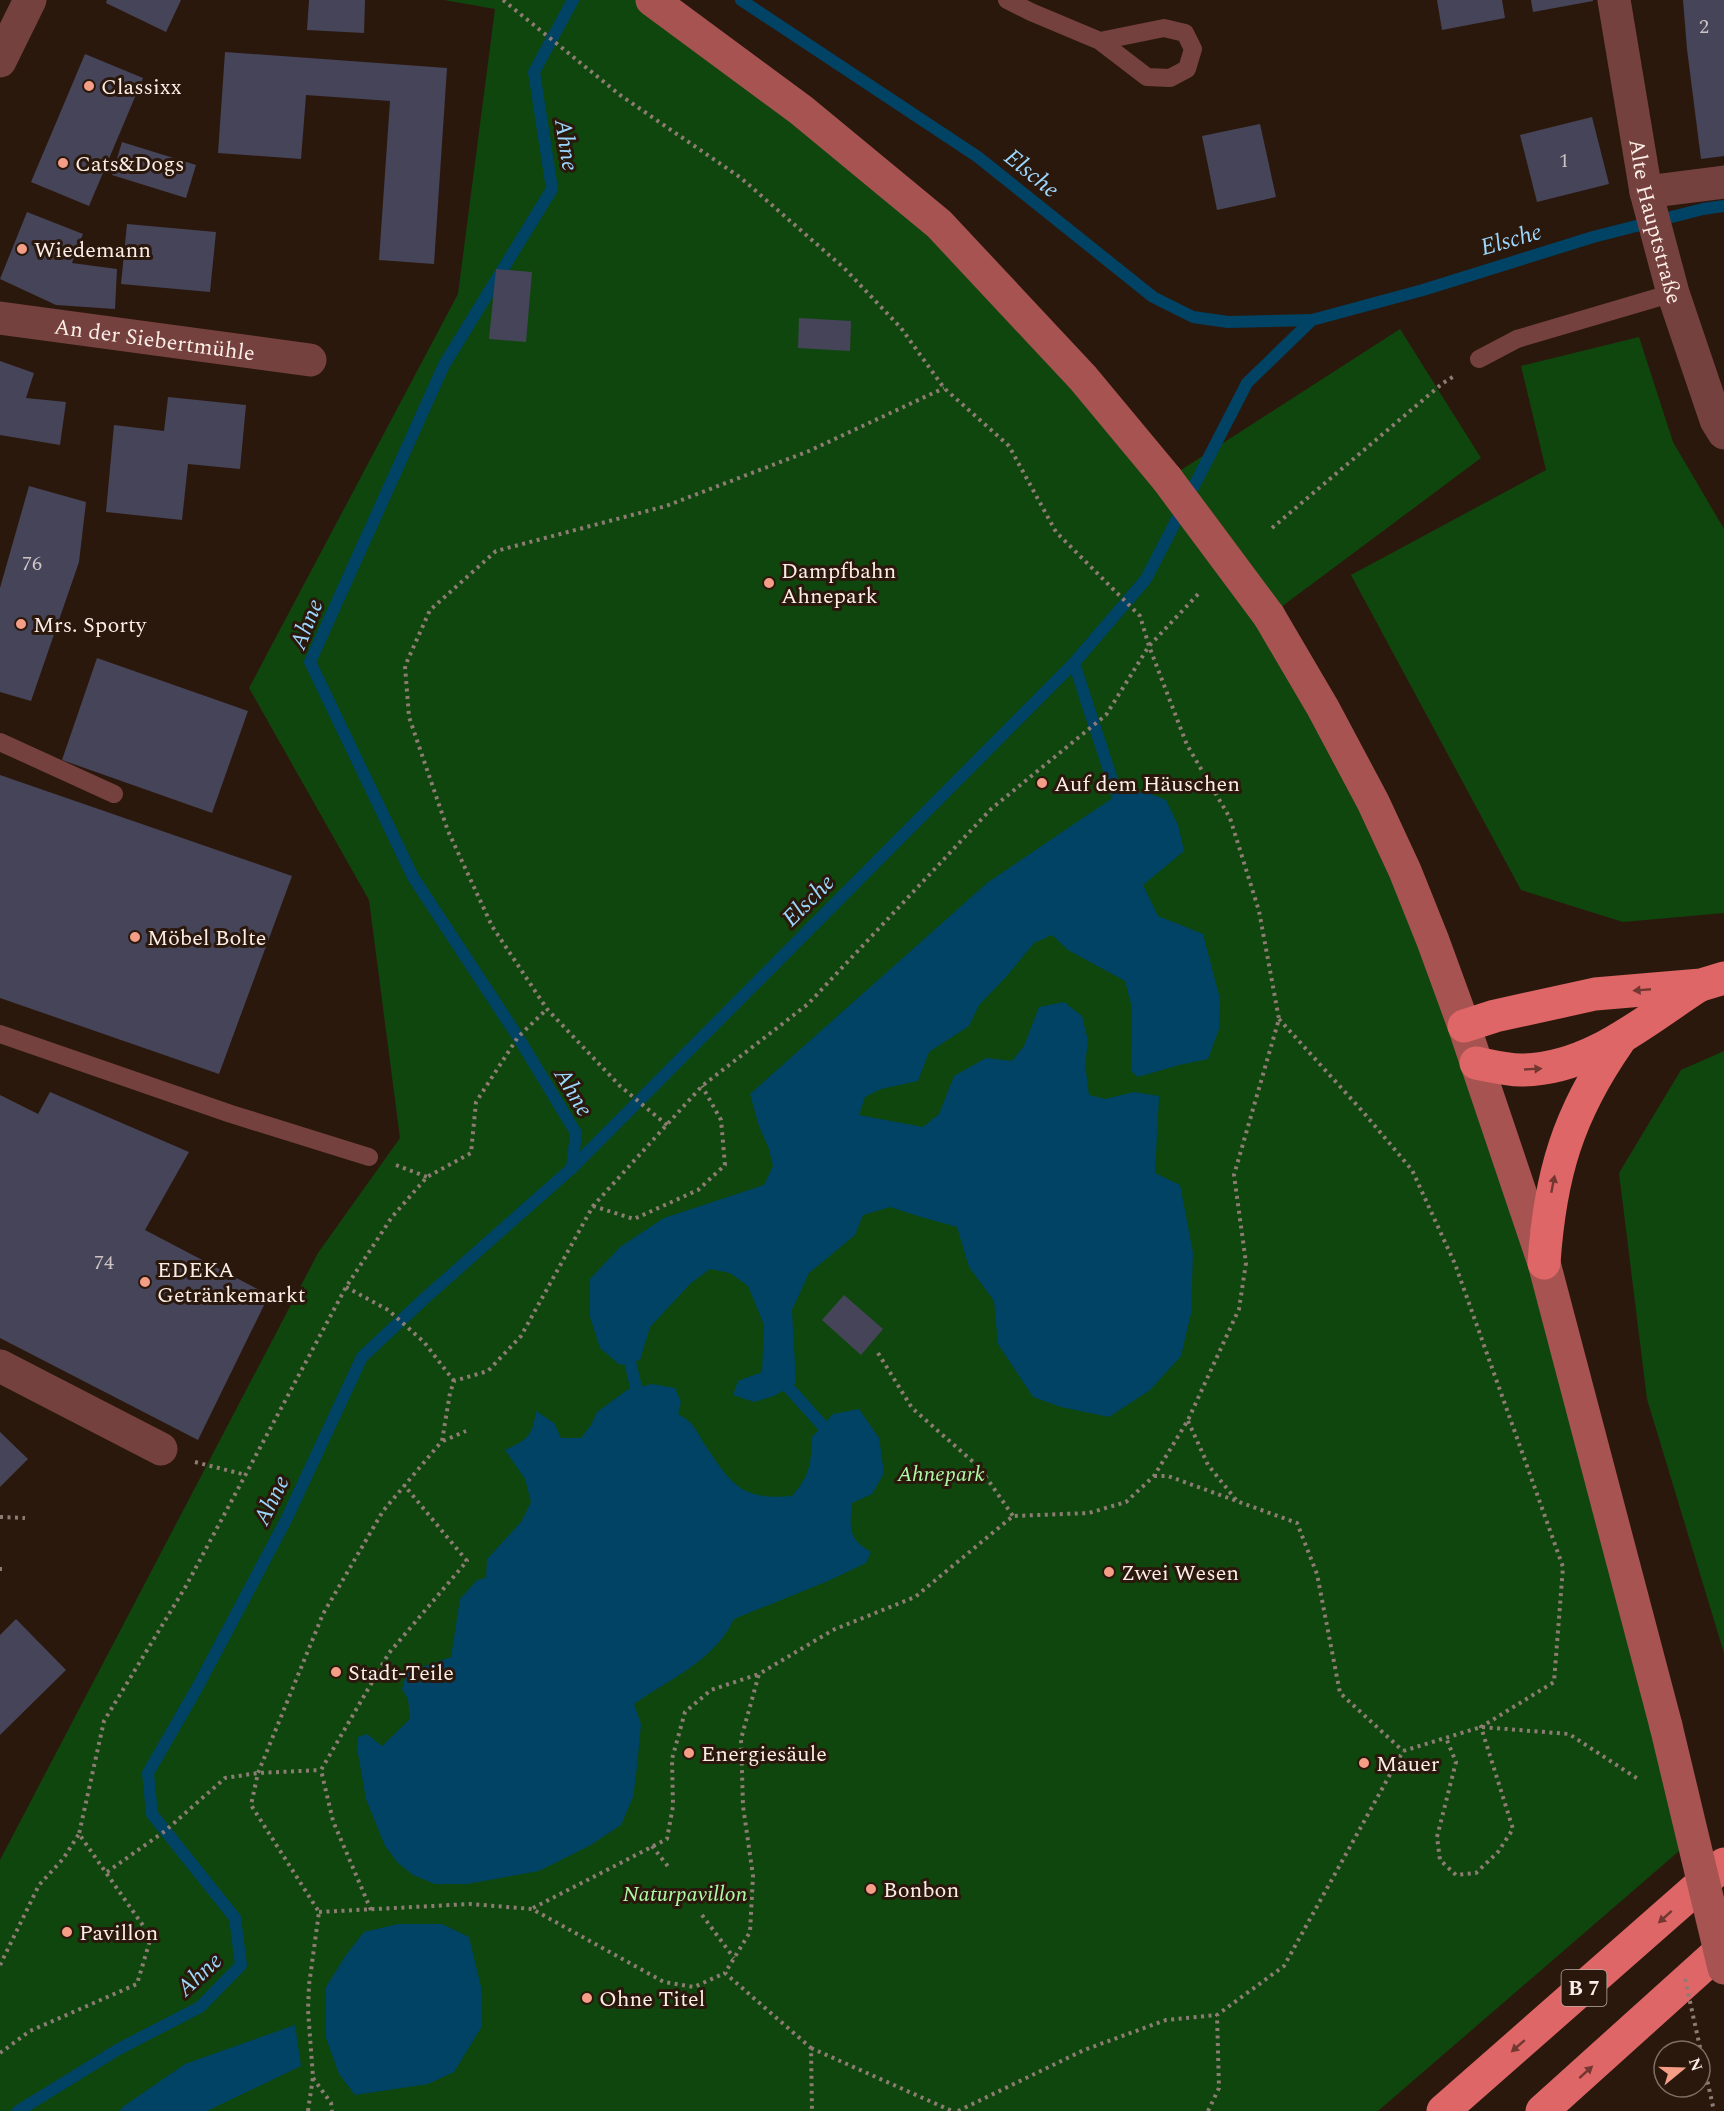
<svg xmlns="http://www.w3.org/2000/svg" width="1724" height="2111" viewBox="0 0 1724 2111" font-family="Spectral,serif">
	<rect width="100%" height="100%" fill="#2b180d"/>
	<g fill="#0f460d">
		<polygon points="444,0 653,0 939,224 1167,479 1400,329 1481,458 1269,616 1476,1063 1693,1839 1378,2111 0,2111 0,1860 318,1253 400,1138 369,900 249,688 458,294 495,9"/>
		<polygon points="1639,337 1673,442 1724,529 1724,913 1623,922 1521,890 1351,575 1546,470 1521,366"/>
		<polygon points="1724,1051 1724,1653 1647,1399 1619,1173 1681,1070"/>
	</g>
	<g fill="#004364">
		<polygon points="1146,792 1166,800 1178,825 1184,851 1143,885 1158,916 1203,934 1220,999 1219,1029 1208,1059 1179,1065 1138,1077 1131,1071 1132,1008 1125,981 1068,950 1052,935 1034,943 1006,977 979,1005 969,1026 929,1052 918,1081 881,1089 865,1097 859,1115 923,1127 939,1114 954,1076 986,1058 1012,1061 1024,1046 1039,1007 1064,1002 1082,1016 1088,1041 1085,1064 1089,1095 1105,1099 1134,1092 1159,1096 1155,1173 1180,1185 1193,1253 1191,1313 1181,1356 1150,1390 1109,1417 1061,1407 1033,1397 998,1344 994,1301 969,1267 957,1227 921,1217 890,1207 863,1215 855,1235 809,1273 792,1310 796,1383 774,1396 754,1402 733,1395 738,1381 762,1372 764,1325 748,1286 730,1273 710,1269 690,1284 650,1327 640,1360 620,1365 600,1348 590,1317 590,1279 620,1247 664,1218 764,1185 773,1166 769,1149 759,1126 750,1094 987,883 1117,795"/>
		<path d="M652,1384L675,1388L681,1402L678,1414C694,1423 694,1427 703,1442C730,1482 739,1501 792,1496C810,1475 811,1465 812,1437L833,1414L859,1409L879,1438L884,1473L872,1494L852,1503C850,1528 847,1538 871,1552L866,1563L828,1581L734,1619C714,1661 671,1678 634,1704L641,1724L637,1767L633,1797L621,1825L589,1846L539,1871L467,1884H435L413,1875L398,1863L385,1846L366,1799L357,1748L358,1737L367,1734L382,1746L410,1719L408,1699L402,1689L407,1672L451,1657L460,1599L477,1580L486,1578L487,1559L521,1522L531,1502L525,1479L505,1450C528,1439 532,1437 536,1411L554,1423L561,1438H581L591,1425L597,1412L627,1390Z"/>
		<polygon points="398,1924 442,1924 469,1937 481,1987 482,2026 454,2072 428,2084 355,2095 339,2074 326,2038 326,1987 346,1955 364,1932"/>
		<polygon points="295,2025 301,2066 207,2111 119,2111 124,2106 185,2064"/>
	</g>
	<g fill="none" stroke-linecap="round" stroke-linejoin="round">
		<g stroke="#004364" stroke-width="12">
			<polyline points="741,0 978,157 1153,297 1193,317 1228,322 1312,320"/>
			<polyline points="1117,795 1074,663 1146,579 1247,383 1312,320 1423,290 1593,237 1703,209 1724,206"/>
			<polyline points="572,1168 1074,663"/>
			<polyline points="630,1362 636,1387"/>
			<polyline points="788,1387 822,1425"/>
			<polyline points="18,2111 117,2050 200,2007 241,1965 235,1918 152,1814 148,1773 197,1688 286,1520 362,1357 425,1298 572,1168 576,1133 518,1037 413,877 310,662 444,365 552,189 534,72 573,0"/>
		</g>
	</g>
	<g fill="#454459">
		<polygon points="107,0 181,0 166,32 106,3"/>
		<polygon points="309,0 365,0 364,33 307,30"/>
		<polygon points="1437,0 1502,0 1505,18 1442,30"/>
		<polygon points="1531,0 1593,0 1593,1 1533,12"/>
		<polygon points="1683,0 1724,0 1724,156 1701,159 1687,49"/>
		<polygon points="225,52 447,68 434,264 379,260 390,101 306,95 301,159 218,153"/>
		<polygon points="85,54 143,78 89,206 31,182"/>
		<polygon points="1592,117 1609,184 1537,202 1520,135"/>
		<polygon points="1260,124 1276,197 1217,210 1202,136"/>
		<polygon points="122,142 196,165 186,198 112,175"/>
		<polygon points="27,212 83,234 72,263 117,269 115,309 56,305 0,279"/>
		<polygon points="127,224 216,232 210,292 121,284"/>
		<polygon points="496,269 532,272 526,342 489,339"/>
		<polygon points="799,318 851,321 850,351 798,348"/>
		<polygon points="0,361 34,373 26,398 66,402 60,445 0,435"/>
		<polygon points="168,397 246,405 240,469 188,464 182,520 106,512 114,425 164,431"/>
		<polygon points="29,486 86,502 79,562 31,701 0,692 0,588"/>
		<polygon points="97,658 248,711 212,813 62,760"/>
		<polygon points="0,775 292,876 219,1074 0,998"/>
		<polygon points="50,1092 189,1152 145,1230 269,1295 198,1440 0,1338 0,1095 38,1114"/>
		<polygon points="844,1295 883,1329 861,1355 822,1320"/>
		<polygon points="0,1432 28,1459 0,1487"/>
		<polygon points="16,1619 66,1670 0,1735 0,1635"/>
	</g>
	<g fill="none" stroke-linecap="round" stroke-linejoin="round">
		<g stroke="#8d7c73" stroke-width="4" stroke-dasharray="3 4.5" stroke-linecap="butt">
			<polyline points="503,0 620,95 741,178 844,268 901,328 944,388 1009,446 1056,532 1140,616 1149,646 1187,745 1230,818 1259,911 1279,1019 1234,1175 1246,1263 1239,1309 1188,1420 1154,1476 1126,1502 1089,1513 1013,1516 915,1597 833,1630 759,1674 741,1739 743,1806 753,1876 750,1932 725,1973 811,2048 812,2111"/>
			<polyline points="1272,528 1443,383 1456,375"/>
			<polyline points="1279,1019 1364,1113 1412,1170 1455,1264 1563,1567 1554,1682 1481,1727 1513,1829 1498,1852 1476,1873 1456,1875 1440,1860 1437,1837 1456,1762 1446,1738"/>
			<polyline points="667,1125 620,1086 547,1009 492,926 448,831 409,717 405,666 430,610 496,551 666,506 809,451 944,388"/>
			<polyline points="396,1165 427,1177"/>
			<polyline points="593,1206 634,1219 698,1190 725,1165 721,1120 702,1086"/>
			<polyline points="346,1287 388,1310 424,1342 454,1381"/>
			<polyline points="878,1353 912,1408 979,1467 1013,1516"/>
			<polyline points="1188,1421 1208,1465 1237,1501"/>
			<polyline points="443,1441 466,1431"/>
			<polyline points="195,1462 246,1475"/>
			<polyline points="1154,1476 1168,1476 1297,1523 1317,1574 1340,1693 1403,1751"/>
			<polyline points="0,1517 25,1518"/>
			<polyline points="0,1569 2,1569"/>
			<polyline points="652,1846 670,1869"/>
			<polyline points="107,1872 165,1831 225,1778 258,1773 321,1770"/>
			<polyline points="533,1908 667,1839 673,1806 672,1759 685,1712 711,1690 759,1674"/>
			<polyline points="371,1910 333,1821 321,1770 389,1653 467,1561 404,1485"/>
			<polyline points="319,1912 470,1904 532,1909 664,1982 694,1987 725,1973"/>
			<polyline points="702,1915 734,1958"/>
			<polyline points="0,1965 39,1885 63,1859 79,1834"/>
			<polyline points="811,2048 952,2111"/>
			<polyline points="0,2053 30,2031 137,1984 151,1937 79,1834 104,1721 186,1586 346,1287 392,1217 427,1177 471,1153 476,1102 518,1037 547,1009"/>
			<polyline points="313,2078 331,2103 332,2111"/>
			<polyline points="308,2111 313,2077 308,2010 309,1985 319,1912 251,1805 258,1773 323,1614 383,1511 442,1441 450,1393 454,1381 488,1371 521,1336 593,1206 702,1086 808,1004 991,809 1106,715 1149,646 1201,591"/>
			<polyline points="958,2111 1084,2050 1166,2020 1217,2015"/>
			<polyline points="1208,2111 1219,2088 1217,2015 1284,1966 1403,1751 1481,1727 1569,1734 1638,1779"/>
		</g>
		<g stroke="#75413f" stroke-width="18">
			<polyline points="1007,0 1031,12 1100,41 1147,77 1170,78 1187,69 1193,49 1185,33 1164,28 1100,41"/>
			<polyline points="1479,359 1517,339 1673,293"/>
			<polyline points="0,742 114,794"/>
			<polyline points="0,1034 231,1114 369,1157"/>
		</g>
		<g stroke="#75413f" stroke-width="33">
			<path id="s1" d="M1614,0L1646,192L1673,293L1716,420L1724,433"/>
			<polyline points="1646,192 1724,182"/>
			<path id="s2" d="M0,318L310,360"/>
			<polyline points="0,1366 161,1449"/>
		</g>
		<polyline stroke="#75413f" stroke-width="33" points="0,61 30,0"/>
		<g stroke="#a75351" stroke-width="33">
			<polyline points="652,0 801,110 939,224 1083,378 1167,479"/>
			<polyline points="1269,616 1323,708 1373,802 1405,871 1433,941 1464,1026 1544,1263 1666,1726"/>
		</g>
		<g stroke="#de6666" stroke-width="33">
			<polyline points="1464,1026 1495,1016 1595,994 1701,985 1724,978"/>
			<path d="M1476,1063C1491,1066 1506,1070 1521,1070C1589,1070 1643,1022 1697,987"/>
			<path d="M1544,1263C1550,1175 1568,1114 1619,1041"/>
			<polyline points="1443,2111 1724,1864"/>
			<polyline points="1542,2111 1724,1947"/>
		</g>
		<polyline stroke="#8d7c73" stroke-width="4" stroke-dasharray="3 4.5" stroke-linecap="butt" points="1685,1979 1714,2111"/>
		<g stroke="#a75351" stroke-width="33">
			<polyline points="1167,479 1269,616"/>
			<polyline points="1666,1726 1724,1968"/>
		</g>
	</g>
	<defs><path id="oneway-solid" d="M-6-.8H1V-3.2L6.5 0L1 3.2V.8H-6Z" transform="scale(1.5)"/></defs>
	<g fill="#733731">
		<use href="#oneway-solid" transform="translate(1642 990) rotate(175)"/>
		<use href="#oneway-solid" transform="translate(1533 1069) rotate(-3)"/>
		<use href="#oneway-solid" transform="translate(1553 1184) rotate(-79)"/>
		<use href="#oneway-solid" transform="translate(1665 1917) rotate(138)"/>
		<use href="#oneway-solid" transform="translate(1518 2046) rotate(139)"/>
		<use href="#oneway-solid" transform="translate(1586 2072) rotate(-42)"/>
	</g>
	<g fill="#f49e87" stroke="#2b180d" stroke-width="2">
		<circle cx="89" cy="86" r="6"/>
		<circle cx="63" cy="163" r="6"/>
		<circle cx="22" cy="249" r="6"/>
		<circle cx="769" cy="583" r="6"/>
		<circle cx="21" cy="624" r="6"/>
		<circle cx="1042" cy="783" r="6"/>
		<circle cx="135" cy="937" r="6"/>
		<circle cx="145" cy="1282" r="6"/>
		<circle cx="1109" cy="1572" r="6"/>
		<circle cx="336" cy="1672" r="6"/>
		<circle cx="689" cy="1753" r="6"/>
		<circle cx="1364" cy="1763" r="6"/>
		<circle cx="871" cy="1889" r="6"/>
		<circle cx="67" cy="1932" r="6"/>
		<circle cx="587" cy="1998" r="6"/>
	</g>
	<g text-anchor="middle" stroke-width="6" stroke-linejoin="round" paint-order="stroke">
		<g font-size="20" fill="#cec4c4">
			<text x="1704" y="33">2</text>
			<text x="1564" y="167">1</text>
			<text x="32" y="570">76</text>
			<text x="104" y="1269">74</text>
		</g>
		<rect fill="#2b180d" stroke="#bdaea6" stroke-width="1.5" x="1561.5" y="1970" width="45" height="36" rx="4.5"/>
		<g font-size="21" font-weight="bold" fill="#fceee7">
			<text x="1584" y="1995">B 7</text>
		</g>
		<g font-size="22" fill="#fceee7" stroke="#2b180d" text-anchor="start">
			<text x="101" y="94">Classixx</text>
			<text x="75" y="171">Cats&amp;Dogs</text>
			<text x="34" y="257">Wiedemann</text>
			<text x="781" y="578">Dampfbahn<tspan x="781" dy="25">Ahnepark</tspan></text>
			<text x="33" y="632">Mrs. Sporty</text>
			<text x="1054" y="791">Auf dem Häuschen</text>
			<text x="147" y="945">Möbel Bolte</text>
			<text x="157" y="1277">EDEKA<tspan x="157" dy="25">Getränkemarkt</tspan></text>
			<text x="1121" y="1580">Zwei Wesen</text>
			<text x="348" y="1680">Stadt-Teile</text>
			<text x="701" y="1761">Energiesäule</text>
			<text x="1376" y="1771">Mauer</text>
			<text x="883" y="1897">Bonbon</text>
			<text x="79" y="1940">Pavillon</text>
			<text x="599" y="2006">Ohne Titel</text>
		</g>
		<g font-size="22" fill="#fceee7" stroke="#2b180d">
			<text dy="8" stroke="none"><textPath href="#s1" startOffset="225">Alte Hauptstraße</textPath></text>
			<text dy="8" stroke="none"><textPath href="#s2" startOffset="156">An der Siebertmühle</textPath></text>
		</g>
		<g font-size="22" font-style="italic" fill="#affaa8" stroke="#2b180d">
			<text x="941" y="1481">Ahnepark</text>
			<text x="685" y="1901">Naturpavillon</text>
		</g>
		<g font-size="24" font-style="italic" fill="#9dd7fd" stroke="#2b180d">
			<text transform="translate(567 145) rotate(81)" y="8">Ahne</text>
			<text transform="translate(1032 173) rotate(39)" y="8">Elsche</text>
			<text transform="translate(1511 239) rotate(-16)" y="8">Elsche</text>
			<text transform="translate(306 624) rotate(-68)" y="8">Ahne</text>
			<text transform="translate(808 900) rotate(-45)" y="8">Elsche</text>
			<text transform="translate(574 1092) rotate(59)" y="8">Ahne</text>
			<text transform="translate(271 1500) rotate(-64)" y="8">Ahne</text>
			<text transform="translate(199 1974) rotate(-43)" y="8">Ahne</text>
		</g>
	</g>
	<g transform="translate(1682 2069) rotate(71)"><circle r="28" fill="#2b180d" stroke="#7f6e64" stroke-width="1.5"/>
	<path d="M0-4.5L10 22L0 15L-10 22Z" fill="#f49e87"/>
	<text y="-9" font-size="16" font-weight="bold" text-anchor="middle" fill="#fceee7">N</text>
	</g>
</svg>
